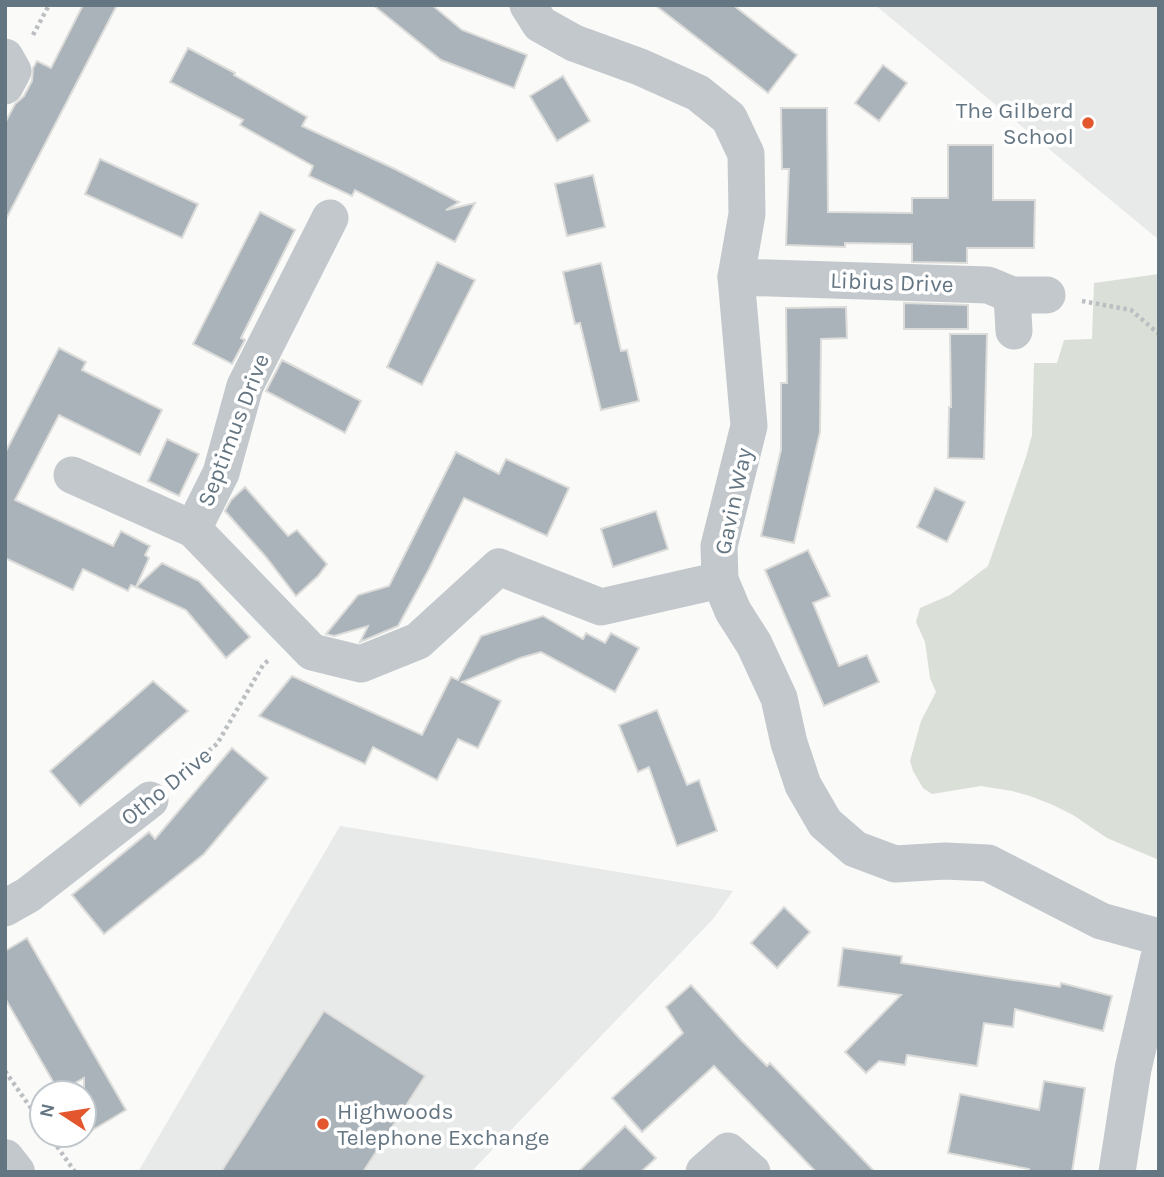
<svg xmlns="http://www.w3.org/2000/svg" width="1164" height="1177" viewBox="0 0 1164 1177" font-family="Karla,sans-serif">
	<rect width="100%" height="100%" fill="#fafaf8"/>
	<g fill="#e8e9e9">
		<polygon points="875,5 1159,5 1159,240"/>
		<polygon points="340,826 733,891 713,919 471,1172 138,1172"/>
	</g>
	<polygon fill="#dadfd7" points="1159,274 1159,860 1107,838 1073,815 1053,805 1030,796 1012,791 981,786 932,794 923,788 913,771 910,761 921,721 936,692 930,678 925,642 916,622 920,608 950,595 988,566 1026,457 1032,435 1034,363 1057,363 1064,340 1092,339 1094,283"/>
	<g fill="#aab3b9" stroke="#dcdcda" stroke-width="2">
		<polygon points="83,5 117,5 5,221 5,123 15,104 24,96 32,81 33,68 37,61 51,68"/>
		<polygon points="373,5 432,5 462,30 527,55 514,88 441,60"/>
		<polygon points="655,5 733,5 797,55 768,93"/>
		<polygon points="188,48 235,73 234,75 307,117 302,126 395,169 459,202 446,210 475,203 455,242 355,190 352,196 309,176 313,166 240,125 243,120 170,82"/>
		<polygon points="883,65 907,83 879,121 855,103"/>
		<polygon points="563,76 590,121 557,141 530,96"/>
		<polygon points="781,108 827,108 828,212 912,213 912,198 948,198 948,145 993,145 993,200 1035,200 1034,248 967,248 967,263 912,262 912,244 845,243 845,247 786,245 789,169 782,169"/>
		<polygon points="100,159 198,204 182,238 85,194"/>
		<polygon points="593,175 605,227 567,236 555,184"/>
		<polygon points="260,212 295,230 241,338 245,340 232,364 193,344"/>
		<polygon points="437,262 475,280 422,385 387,367"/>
		<polygon points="601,263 621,351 627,350 639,401 601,410 580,323 575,324 563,272"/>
		<polygon points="904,303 968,305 968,329 904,329"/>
		<polygon points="846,307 847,338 821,339 820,432 794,543 761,536 781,450 781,383 787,383 786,308"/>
		<polygon points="950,334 987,334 984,459 948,458 949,407 951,407"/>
		<polygon points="59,348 86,362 82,370 162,410 140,455 59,415 15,500 113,546 121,531 150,546 145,555 149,558 136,587 131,585 128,591 83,569 73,590 5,558 5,453"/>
		<polygon points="282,360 361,401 345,433 266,391"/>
		<polygon points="167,439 199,454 179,496 148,481"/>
		<polygon points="456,452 499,474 506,459 569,488 547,536 464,498 429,569 398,626 360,642 368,626 334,636 326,634 358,595 389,586"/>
		<polygon points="245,487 288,536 297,530 327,564 318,576 296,596 266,557 225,511 231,500"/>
		<polygon points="935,488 965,502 947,542 917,527"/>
		<polygon points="656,511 668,549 613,567 601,529"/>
		<polygon points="808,550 830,596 813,603 839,666 867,655 879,682 824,706 765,570"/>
		<polygon points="162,563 199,581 250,637 226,658 186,610 136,587"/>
		<polygon points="543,616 583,639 586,633 605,643 611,633 639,648 615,692 541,652 520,658 462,682 501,701 478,748 458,739 437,780 373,747 365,764 259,716 292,676 422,735 451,677 458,680 481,636"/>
		<polygon points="153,681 188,711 80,806 50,771"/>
		<polygon points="657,710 687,785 699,780 717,831 677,846 649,767 638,772 619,725"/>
		<polygon points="232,748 268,778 204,854 104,934 72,895 149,832 155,839"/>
		<polygon points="784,907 810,932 777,968 751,943"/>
		<polygon points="27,938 126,1110 84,1135 84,1078 59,1092 5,998 5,951"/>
		<polygon points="843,948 902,956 901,963 1060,987 1061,983 1112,996 1103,1031 1015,1009 1013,1027 984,1023 977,1066 907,1055 905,1065 879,1061 866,1073 845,1052 901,995 838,986"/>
		<polygon points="691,985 741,1040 767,1066 770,1063 875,1172 816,1172 714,1066 642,1132 612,1098 683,1033 666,1007"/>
		<polygon points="324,1011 425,1076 363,1172 221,1172"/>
		<polygon points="1044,1081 1085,1088 1072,1172 1029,1172 1029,1169 948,1153 960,1094 1039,1110"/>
		<polygon points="625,1126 656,1158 641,1172 578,1172"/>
	</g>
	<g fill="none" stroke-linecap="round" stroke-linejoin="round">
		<g stroke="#bbbfc2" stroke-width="4.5" stroke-dasharray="3.5 3.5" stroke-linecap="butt">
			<polyline points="33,35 49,5"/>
			<polyline points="1082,301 1131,310 1159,334"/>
			<polyline points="176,777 217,744 263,665 270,659"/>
			<polyline points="5,1071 42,1124"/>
			<polyline points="49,1135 75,1172"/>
		</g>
		<g stroke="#c3c8cc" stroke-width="37">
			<polyline points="528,5 540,24 574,43 640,67 698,93 729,118 746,154 747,214 736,277 749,426 719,546 720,580 733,611 754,644 779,698 789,743 803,785 825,823 855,849 895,864 945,861 988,863 1101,921 1159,937"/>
			<polyline points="5,57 13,71 5,86"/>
			<polyline points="736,277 988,285 1012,295 1047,295"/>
			<polyline points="1012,295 1014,331"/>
			<polyline points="72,475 193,529 312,652 361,664 418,641 499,567 601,607 720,580"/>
			<polyline points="193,529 221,473 245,386 330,218"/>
			<polyline points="5,908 28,895 150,800"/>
			<polyline points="704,1172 728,1151 752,1172"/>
			<polyline points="1117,1172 1133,1069 1159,957"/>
		</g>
		<polyline stroke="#c3c8cc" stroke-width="38" points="5,1158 16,1172"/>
	</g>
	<g fill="#e4572e" stroke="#fff" stroke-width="2.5">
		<circle cx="1088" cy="123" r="7"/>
		<circle cx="323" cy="1124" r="7"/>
	</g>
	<g text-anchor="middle" stroke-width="7" stroke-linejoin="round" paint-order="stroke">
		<g font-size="23" fill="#657683" stroke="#fff" text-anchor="end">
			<text x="1074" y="118">The Gilberd<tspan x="1074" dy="26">School</tspan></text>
			<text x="337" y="1119" text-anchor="start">Highwoods<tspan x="337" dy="26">Telephone Exchange</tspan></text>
		</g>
		<g font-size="23" fill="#657683" stroke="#fff">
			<text transform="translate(892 282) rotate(2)" y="8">Libius Drive</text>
			<text transform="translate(233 430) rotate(-69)" y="8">Septimus Drive</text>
			<text transform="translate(733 501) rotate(-78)" y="8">Gavin Way</text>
			<text transform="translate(166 786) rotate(-39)" y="8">Otho Drive</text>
		</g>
	</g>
	<rect width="1164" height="1177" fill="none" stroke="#657683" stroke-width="14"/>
	<g transform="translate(63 1114) rotate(282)"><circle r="33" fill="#ffffff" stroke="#c1c8cd" stroke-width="2"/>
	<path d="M0-5L12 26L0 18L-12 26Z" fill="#e4572e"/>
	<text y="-10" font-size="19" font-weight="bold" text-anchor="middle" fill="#657683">N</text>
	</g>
</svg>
